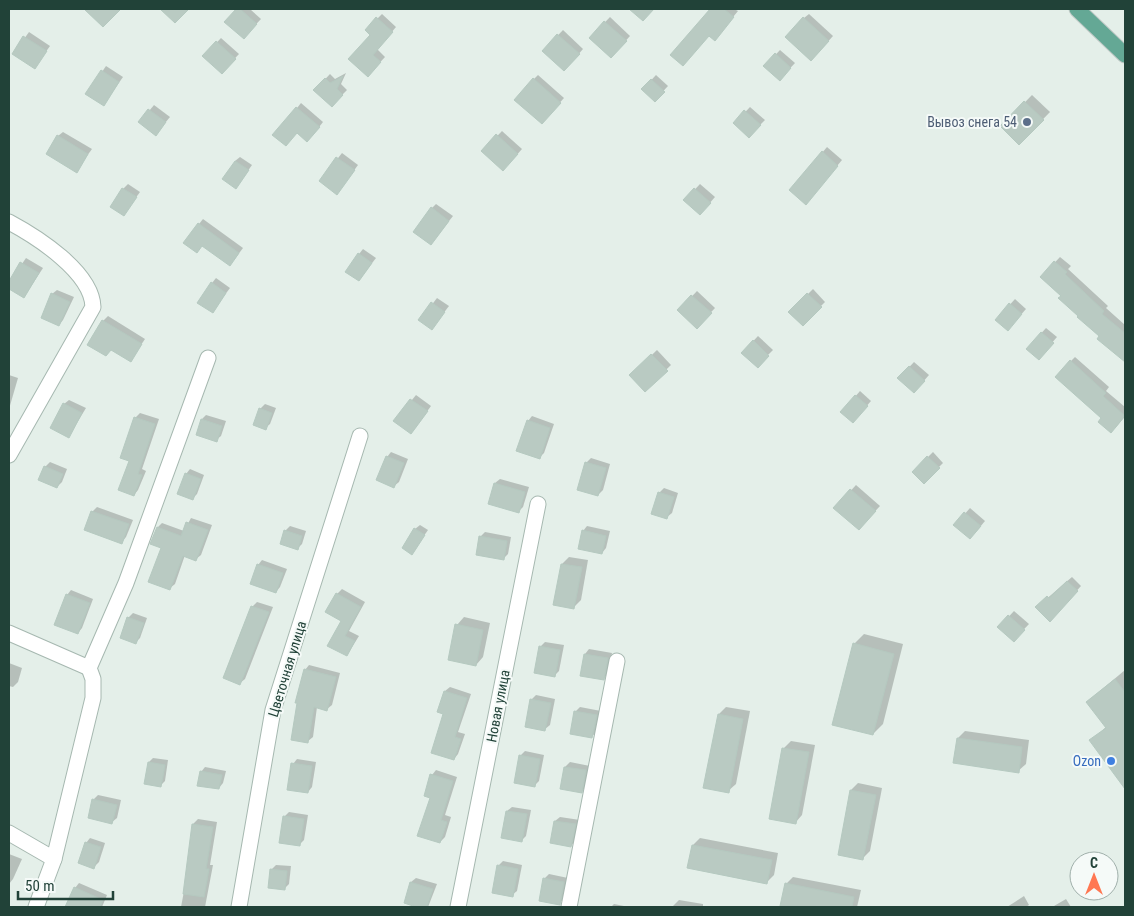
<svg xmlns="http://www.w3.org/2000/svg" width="1134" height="916" viewBox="0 0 1134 916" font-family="'Roboto Condensed',sans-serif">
	<rect width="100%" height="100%" fill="#e4efe9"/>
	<g fill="#0003">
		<polygon points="238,9 250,9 261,19 244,37 226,22"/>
		<polygon points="711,9 734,9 738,11 719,34 709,35 672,55"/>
		<polygon points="382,14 396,27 377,49 385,57 372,71 372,35 366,30"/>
		<polygon points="809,14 833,36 816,55 804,18"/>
		<polygon points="610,17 630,36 611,57 590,38"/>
		<polygon points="563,30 583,49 569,65 543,51"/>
		<polygon points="29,32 50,46 35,67 14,53"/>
		<polygon points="221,38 239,54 226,68 204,56"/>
		<polygon points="780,50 795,63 780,79 765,66"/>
		<polygon points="106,66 123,77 104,104 87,94"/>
		<polygon points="346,73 341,84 347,90 332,105 315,90 330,74 335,79"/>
		<polygon points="538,75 564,98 546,118 534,79"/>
		<polygon points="656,75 668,86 655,100 643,89"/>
		<polygon points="1032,95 1050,112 1019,144 1002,126"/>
		<polygon points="301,103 323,122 312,136 297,132 297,108"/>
		<polygon points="154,105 170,117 160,129 140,122"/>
		<polygon points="750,107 765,120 749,136 735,123"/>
		<polygon points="502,131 522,149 508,165 483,151"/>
		<polygon points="63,132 92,149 76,171 58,136"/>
		<polygon points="827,147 842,160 810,198 791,190"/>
		<polygon points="342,153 358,165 341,188 320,181"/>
		<polygon points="240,157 252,165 240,182 235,161"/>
		<polygon points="128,184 140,192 124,214 123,189"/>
		<polygon points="700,184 715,197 700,214 685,200"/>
		<polygon points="436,204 453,216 431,244 432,208"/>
		<polygon points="203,219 243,248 234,260 199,224"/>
		<polygon points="363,249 376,258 359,280 359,254"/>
		<polygon points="1060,257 1071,266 1068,269 1108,306 1106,308 1125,325 1125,361 1099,339 1101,336 1063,296 1041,277"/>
		<polygon points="26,258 43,268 24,297 9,288 9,283"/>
		<polygon points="216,278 230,288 212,312 212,283"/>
		<polygon points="813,289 825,302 803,324 790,312"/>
		<polygon points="57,290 74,297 63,320 59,325 52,294"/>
		<polygon points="697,291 715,308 697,327 679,310"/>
		<polygon points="437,298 449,306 432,328 420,320"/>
		<polygon points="1015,299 1026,309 1012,325 996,320"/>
		<polygon points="108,316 145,339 131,360 103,321"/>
		<polygon points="1046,328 1057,337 1043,353 1028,348"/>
		<polygon points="758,336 773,350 757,366 743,352"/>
		<polygon points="657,350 671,365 645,390 631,375"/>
		<polygon points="1075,357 1109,387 1106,391 1125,407 1125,416 1116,427 1103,418 1071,361"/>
		<polygon points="914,362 929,375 914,392 899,378"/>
		<polygon points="9,375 18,378 9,409"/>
		<polygon points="860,391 871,401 857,417 842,412"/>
		<polygon points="416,395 431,406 415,428 395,421"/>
		<polygon points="69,400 86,408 69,436 64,404"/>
		<polygon points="265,404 276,408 270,424 265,428 260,409"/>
		<polygon points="140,413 159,419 142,469 146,471 138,490 134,495 131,460 135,418"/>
		<polygon points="206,415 226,421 221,436 216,440 202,419"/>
		<polygon points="532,416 554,424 544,453 539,458 528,421"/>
		<polygon points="391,452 408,459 399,482 394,486 387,457"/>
		<polygon points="933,452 943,463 924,482 913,472"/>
		<polygon points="591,458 610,464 603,490 598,495 586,463"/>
		<polygon points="50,462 67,469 62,482 57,487 45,467"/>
		<polygon points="190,469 204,475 197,494 192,499 186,474"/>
		<polygon points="500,479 529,487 523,507 519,511 495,483"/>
		<polygon points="856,485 880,506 863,524 835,508"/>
		<polygon points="664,488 678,493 672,513 667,517 659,493"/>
		<polygon points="97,507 133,520 126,537 122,542 92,512"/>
		<polygon points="970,508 985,521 975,533 955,525"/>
		<polygon points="191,518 212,525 201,555 196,559 185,555 175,584 170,588 158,527 162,523 184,531"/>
		<polygon points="420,525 428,530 412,553 415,529"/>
		<polygon points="290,526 306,531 302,544 298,548 285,531"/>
		<polygon points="587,526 610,531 606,548 602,553 583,531"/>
		<polygon points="485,532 511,537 508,554 503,559 480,537"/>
		<polygon points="569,557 588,560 581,600 573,608 562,564"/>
		<polygon points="262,560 287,569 280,587 276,592 258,565"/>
		<polygon points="1072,577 1081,586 1054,616 1037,607"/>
		<polygon points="342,589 365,602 349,631 359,636 347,655 337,594"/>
		<polygon points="71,590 93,599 82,628 78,633 67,595"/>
		<polygon points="257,602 273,607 245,679 240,683 224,677 242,629 247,624 252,607"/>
		<polygon points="1014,611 1029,624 1013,641 999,627"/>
		<polygon points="133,613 147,618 140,638 136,642 128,618"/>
		<polygon points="464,617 490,623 483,657 476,665 457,625"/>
		<polygon points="864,634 903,644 883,724 873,734 854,644"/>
		<polygon points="545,642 564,645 559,671 554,676 536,672 541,646"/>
		<polygon points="589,649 612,653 608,674 603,679 585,654"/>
		<polygon points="9,663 22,668 18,682 13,687 9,686"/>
		<polygon points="309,665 340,673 332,705 327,709 317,707 313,737 308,741 305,670"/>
		<polygon points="1125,670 1125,787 1091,741 1107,726 1087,702"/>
		<polygon points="450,687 471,694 458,732 465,734 458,754 454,759 445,714 445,691"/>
		<polygon points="536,695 555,699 550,725 545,729 531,700"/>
		<polygon points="580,707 601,711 597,732 592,736 575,712"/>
		<polygon points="726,707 750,711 736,784 728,791 705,787 719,714"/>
		<polygon points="965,731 1029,740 1026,764 1018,771 958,738"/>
		<polygon points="791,741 815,745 802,815 795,823 784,748"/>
		<polygon points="525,751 544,755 539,781 534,786 520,756"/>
		<polygon points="153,758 168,760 165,781 161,785 149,762"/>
		<polygon points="297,759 316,762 312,787 308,792 293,764"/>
		<polygon points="570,762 590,766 586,787 581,792 562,788 565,767"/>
		<polygon points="205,767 226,771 223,783 219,788 201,772"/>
		<polygon points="436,770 457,777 445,815 451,817 445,837 440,842 431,797 432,775"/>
		<polygon points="858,783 882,788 870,851 863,858 851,790"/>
		<polygon points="98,795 121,800 117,818 112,822 93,800"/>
		<polygon points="512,807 531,810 526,836 521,841 507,811"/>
		<polygon points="289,812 308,815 304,840 299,845 285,816"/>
		<polygon points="560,817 580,820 575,841 571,846 555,821"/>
		<polygon points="198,819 217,822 210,865 213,865 205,907 181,907 192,849 190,849 193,824"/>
		<polygon points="90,838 105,843 99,862 94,867 86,843"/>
		<polygon points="700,838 778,853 774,875 767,882 689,867 693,845"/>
		<polygon points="9,854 22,859 13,879 9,884"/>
		<polygon points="503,861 522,865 517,891 512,895 498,866"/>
		<polygon points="276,865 291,866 289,884 284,889 271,870"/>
		<polygon points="549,874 568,878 564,899 559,903 544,879"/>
		<polygon points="793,877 861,890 857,907 793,907 782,905 786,884"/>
		<polygon points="416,878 437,884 428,907 405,902 411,882"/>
		<polygon points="79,883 107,895 102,907 67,907 75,888"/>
		<polygon points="1024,896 1029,905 1026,907 1007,907"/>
		<polygon points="1066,899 1071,907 1053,907 1054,906"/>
		<polygon points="679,900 703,904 703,907 672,907"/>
		<polygon points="614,904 629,907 611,907"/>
	</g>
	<g fill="#b9cac2" stroke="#b5c9c0">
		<polygon points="84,9 121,9 103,27"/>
		<polygon points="160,9 189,9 175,23"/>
		<polygon points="236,9 240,9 257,24 244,39 224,22"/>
		<polygon points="629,9 654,9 643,21"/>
		<polygon points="710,9 724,9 734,17 715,41 709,36 683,66 670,55"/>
		<polygon points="376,17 393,32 373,55 381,62 368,77 348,59 370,35 365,30"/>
		<polygon points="803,17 829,41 811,61 785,37"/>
		<polygon points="604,21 627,41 611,58 589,38"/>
		<polygon points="557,34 580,54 564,71 542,51"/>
		<polygon points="23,36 47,51 35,69 12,54"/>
		<polygon points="216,41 236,59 222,74 202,56"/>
		<polygon points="775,53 791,68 780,81 763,66"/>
		<polygon points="101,70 119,82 104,106 85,94"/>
		<polygon points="343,76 337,89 343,95 332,107 313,90 325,78 330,83"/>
		<polygon points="533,78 561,103 542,124 514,100"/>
		<polygon points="651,79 665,92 655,102 641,89"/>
		<polygon points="1024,101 1044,120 1019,145 1000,126"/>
		<polygon points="296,107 320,127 307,142 297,133 286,146 272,135"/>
		<polygon points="148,109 166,122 156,136 138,122"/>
		<polygon points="744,110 761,125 749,138 733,123"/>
		<polygon points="496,134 518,154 503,171 481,151"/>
		<polygon points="57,135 88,154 77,173 46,154"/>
		<polygon points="822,151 838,166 806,205 789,190"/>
		<polygon points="336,157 355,170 337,195 319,181"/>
		<polygon points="235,161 249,170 236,189 222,179"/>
		<polygon points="122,188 137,197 124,216 110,207"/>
		<polygon points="694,188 711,203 700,215 683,200"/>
		<polygon points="431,207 449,221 431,245 413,232"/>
		<polygon points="198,223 239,253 230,266 202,246 197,253 183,243"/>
		<polygon points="358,253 372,263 359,281 345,272"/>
		<polygon points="1054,261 1067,272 1065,274 1104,311 1102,314 1125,333 1125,362 1097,339 1099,336 1077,317 1078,316 1058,298 1061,296 1040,277"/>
		<polygon points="20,262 39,273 24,298 9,289 9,281"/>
		<polygon points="211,282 226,293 213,313 197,303"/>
		<polygon points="51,293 70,302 59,326 41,318"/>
		<polygon points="807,293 822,307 803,326 788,312"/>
		<polygon points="691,295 712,313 697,329 677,310"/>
		<polygon points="431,302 445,312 432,330 418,320"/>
		<polygon points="1009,303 1022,314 1008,331 995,320"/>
		<polygon points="102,320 142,344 131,362 111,350 106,356 87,345"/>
		<polygon points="1041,332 1054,343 1039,360 1026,349"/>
		<polygon points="753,340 769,356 758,368 741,353"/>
		<polygon points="651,354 668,371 645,392 629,375"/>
		<polygon points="1070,360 1106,393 1103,396 1125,416 1111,433 1098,422 1101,418 1055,377"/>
		<polygon points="909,366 925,381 914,393 897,378"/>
		<polygon points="855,395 868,406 853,423 840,412"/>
		<polygon points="410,399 428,411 411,434 393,421"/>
		<polygon points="63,403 82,413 69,438 50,428"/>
		<polygon points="259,408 272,413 266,430 253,425"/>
		<polygon points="134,417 155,424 138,474 142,475 134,496 118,490 129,461 120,458"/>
		<polygon points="201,419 222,426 217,442 196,435"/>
		<polygon points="527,420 550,428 540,459 516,451"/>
		<polygon points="386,456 404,463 394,488 376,480"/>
		<polygon points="927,456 940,468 924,484 912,472"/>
		<polygon points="585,462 606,468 598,496 577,490"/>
		<polygon points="44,466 63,474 57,488 38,480"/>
		<polygon points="185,473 201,479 193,500 177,494"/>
		<polygon points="494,483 525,492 519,513 488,504"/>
		<polygon points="850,489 876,511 859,530 833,508"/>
		<polygon points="658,492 674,497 667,519 651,514"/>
		<polygon points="91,511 129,524 122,544 84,530"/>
		<polygon points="964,512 981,526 970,539 953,525"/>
		<polygon points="186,522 208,530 196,561 183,556 170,590 148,582 161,548 150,544 157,527 181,536"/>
		<polygon points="414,528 425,535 412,555 402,548"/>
		<polygon points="284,530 302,536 298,550 280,544"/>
		<polygon points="582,530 606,536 602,554 578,549"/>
		<polygon points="479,536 507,541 504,560 476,555"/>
		<polygon points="257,564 283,573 276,593 250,584"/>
		<polygon points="561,564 582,567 574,609 553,605"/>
		<polygon points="1067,581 1078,591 1050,622 1035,607 1047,596 1049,598"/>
		<polygon points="336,593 361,607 345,636 355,641 347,656 327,646 341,621 325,612"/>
		<polygon points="66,594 90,603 78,634 54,625"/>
		<polygon points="251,606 269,612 240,685 223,678"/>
		<polygon points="1008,615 1025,630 1014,642 997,627"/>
		<polygon points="127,617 144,623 136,644 120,638"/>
		<polygon points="455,624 483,630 476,666 448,660"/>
		<polygon points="853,643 894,654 873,735 832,725"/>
		<polygon points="539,646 560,650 555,677 534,673"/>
		<polygon points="584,654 608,658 604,680 580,676"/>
		<polygon points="304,669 336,677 327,711 314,707 308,743 291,740 297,703 295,703"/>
		<polygon points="1115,679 1125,692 1125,789 1089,740 1106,728 1086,702"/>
		<polygon points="444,691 467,698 455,737 461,739 454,760 431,753 443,714 437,712"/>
		<polygon points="530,699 551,703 545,731 525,727"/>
		<polygon points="574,711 597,715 592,738 570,734"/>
		<polygon points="718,714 743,719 729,793 703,788"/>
		<polygon points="957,738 1022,747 1019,773 953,763"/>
		<polygon points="782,748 809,752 796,824 769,819"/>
		<polygon points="519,755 540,759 535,787 514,783"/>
		<polygon points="148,762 165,765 161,787 144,784"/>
		<polygon points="291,763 312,766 308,793 287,790"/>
		<polygon points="564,767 586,770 582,793 560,789"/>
		<polygon points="200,771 222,775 219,789 197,786"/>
		<polygon points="430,774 453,781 441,820 447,822 440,843 417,836 430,798 424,796"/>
		<polygon points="850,790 876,795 863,860 838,855"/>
		<polygon points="92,799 117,805 112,824 88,818"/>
		<polygon points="506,811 527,814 522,842 501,838"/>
		<polygon points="283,816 304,819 300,846 279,843"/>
		<polygon points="554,821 576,824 571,847 550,843"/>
		<polygon points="192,824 213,827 206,869 209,869 204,897 183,894"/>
		<polygon points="85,842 101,847 94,869 78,863"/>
		<polygon points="692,845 772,860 767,884 687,868"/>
		<polygon points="497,865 518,869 513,897 492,893"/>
		<polygon points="270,869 287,871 285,890 268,888"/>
		<polygon points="543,878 564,882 560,905 539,901"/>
		<polygon points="410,882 433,889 427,907 416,907 404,903"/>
		<polygon points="785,883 854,897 852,907 780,906"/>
		<polygon points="74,887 103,900 100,907 65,907"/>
	</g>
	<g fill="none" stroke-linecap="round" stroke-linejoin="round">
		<defs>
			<g id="minor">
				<path d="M9,222C37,237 92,272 93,307L9,455"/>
				<polyline points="9,633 89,668"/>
				<polyline points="9,833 54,859"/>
				<polyline points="36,907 54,859 93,698 93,679 89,668 126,583 208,358"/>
				<polyline points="239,907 273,710 360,436"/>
				<polyline points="458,907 538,504"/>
				<polyline points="569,907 617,661"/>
			</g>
			<polyline id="major" points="1077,9 1125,55"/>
		</defs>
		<use href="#minor" stroke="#a6b8b0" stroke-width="17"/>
		<use href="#major" stroke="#c1cac7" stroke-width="17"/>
		<use href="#minor" stroke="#fff" stroke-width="15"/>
		<use href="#major" stroke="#64a895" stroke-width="15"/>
	</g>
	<circle fill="#5c6f8a" stroke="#f5faf8" stroke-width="2" cx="1027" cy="122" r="5"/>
	<circle fill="#3f7fe0" stroke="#f5faf8" stroke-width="2" cx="1111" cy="761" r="5"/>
	<g text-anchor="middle" stroke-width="4" stroke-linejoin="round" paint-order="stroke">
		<g font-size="14" fill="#4e5e75" stroke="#f5faf8" text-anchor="end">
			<text x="1017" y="127">Вывоз снега 54</text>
		</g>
		<g font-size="14" fill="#214238" stroke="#f5faf8">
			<text transform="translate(287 669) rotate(-73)" y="5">Цветочная улица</text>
			<text transform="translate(498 706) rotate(-79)" y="5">Новая улица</text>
		</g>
		<g font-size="14" fill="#366cbe" stroke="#f5faf8" text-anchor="end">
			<text x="1101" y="766">Ozon</text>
		</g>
	</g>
	<rect width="1134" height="916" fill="none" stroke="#214238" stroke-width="20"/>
	<g transform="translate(1094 876)"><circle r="24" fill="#f5faf8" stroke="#a0b0ab"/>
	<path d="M0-4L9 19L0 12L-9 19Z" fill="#ff7752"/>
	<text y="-8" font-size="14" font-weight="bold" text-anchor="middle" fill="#214238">С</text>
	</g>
	<path d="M18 891v8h95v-8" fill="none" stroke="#214238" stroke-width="2.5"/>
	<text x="25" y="891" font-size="15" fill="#214238" stroke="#f5faf8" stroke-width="4" paint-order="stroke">50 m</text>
</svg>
